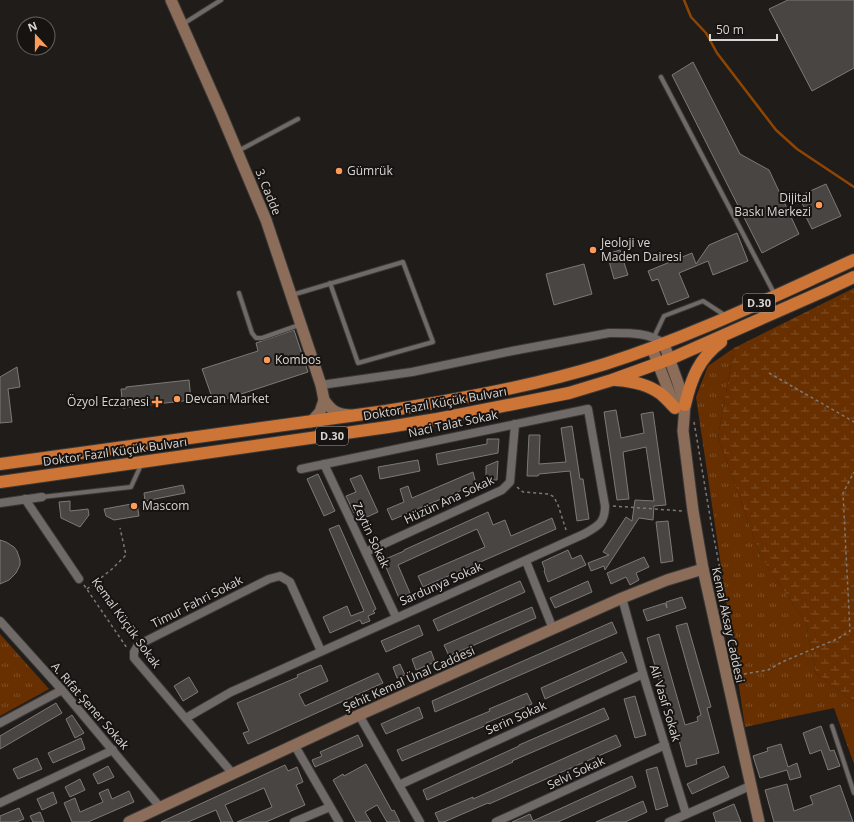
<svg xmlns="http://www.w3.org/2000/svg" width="854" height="822" viewBox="0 0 854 822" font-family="'Open Sans',sans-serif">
	<defs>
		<pattern id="grass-tufts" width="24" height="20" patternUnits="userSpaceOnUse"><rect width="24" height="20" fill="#683001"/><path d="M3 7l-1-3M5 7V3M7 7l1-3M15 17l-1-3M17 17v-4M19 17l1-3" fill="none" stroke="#7d4d25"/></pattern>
		<pattern id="wetland-marsh" width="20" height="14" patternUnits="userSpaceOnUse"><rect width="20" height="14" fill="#683001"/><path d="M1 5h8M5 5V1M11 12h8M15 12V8" fill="none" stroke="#7d4d25"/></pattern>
	</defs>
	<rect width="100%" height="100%" fill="#201c1a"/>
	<g fill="url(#grass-tufts)">
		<polygon points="734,348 718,437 761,557 806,623 816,673 854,702 854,764 834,708 745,727 696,397 708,366"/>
		<polygon points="0,634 49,689 0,716"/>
	</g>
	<polygon fill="url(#wetland-marsh)" points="854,288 854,702 816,673 806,623 761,557 718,437 734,348"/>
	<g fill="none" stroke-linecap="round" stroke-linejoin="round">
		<polyline stroke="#8e4504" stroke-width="2.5" points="684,0 691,17 706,33 717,53 776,130 797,149 854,187"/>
	</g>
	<g fill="#494543" stroke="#7d7976">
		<polygon points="788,0 854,0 854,68 812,91 769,9"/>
		<polygon points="693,62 740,154 769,170 799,234 762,253 672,75"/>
		<polygon points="826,184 841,216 812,229 805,215 807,214 799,196"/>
		<polygon points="737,233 748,261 713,275 708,261 679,273 689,297 668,305 658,279 652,281 648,271 692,253 696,264 709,245"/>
		<polygon points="620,250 628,275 614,279 607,254"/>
		<polygon points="584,264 592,294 554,305 546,274"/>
		<polygon points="294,330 308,372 214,403 202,369 258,351 256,343"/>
		<polygon points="17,367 20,387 8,389 12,422 0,423 0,377"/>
		<polygon points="189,380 191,400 123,408 121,389 126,389 126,387"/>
		<polygon points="616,410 621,438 644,433 641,414 653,412 666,505 654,506 653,520 639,518 605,570 604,566 591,571 588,563 609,555 603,552 626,517 632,521 635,500 654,501 646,447 623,452 629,499 617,500 604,412"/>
		<polygon points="572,426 580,479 583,479 589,519 577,521 570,471 539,474 538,476 527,476 529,435 540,435 539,464 566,462 561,428"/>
		<polygon points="487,439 499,439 498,453 438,465 436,454 487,444"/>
		<polygon points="418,460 420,471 380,479 378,467"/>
		<polygon points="498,461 497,480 486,480 486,466"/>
		<polygon points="473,472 476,484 392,520 387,509 404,502 400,489 408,486 412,498"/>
		<polygon points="318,474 335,511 324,516 307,479"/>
		<polygon points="361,475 378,512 367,517 363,509 354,513 346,496 356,492 350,479"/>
		<polygon points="183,485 185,493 145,501 144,493"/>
		<polygon points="70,501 70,511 88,509 89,515 80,527 61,518 59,502"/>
		<polygon points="137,503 139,516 114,520 106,516 104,509"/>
		<polygon points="488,512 493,525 505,520 511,536 552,518 556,529 423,587 418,576 485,547 477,529 446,543 398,565 410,593 399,598 383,560 404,551 404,550"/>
		<polygon points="668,521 673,561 661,563 656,522"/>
		<polygon points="339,525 376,609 373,611 375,613 368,616 370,621 362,624 360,620 330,633 323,617 347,606 351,616 364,611 329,529"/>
		<polygon points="0,540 6,542 14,547 17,551 20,560 20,565 16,573 9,580 0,584"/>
		<polygon points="568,550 572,559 581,555 586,565 548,582 544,571 545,570 542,562"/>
		<polygon points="644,557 649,567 636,573 639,580 630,585 626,577 611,584 607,573"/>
		<polygon points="520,581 525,592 438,631 433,620"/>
		<polygon points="588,581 592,592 555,608 550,598"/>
		<polygon points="682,597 686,608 647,621 643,610 665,603 667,608 666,602"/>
		<polygon points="532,607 536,618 449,656 444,645"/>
		<polygon points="612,622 617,633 435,712 432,701"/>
		<polygon points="687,623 711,707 707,708 719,753 696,759 697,764 686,767 674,721 671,721 647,638 659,634 685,725 698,721 697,717 701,715 676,626"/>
		<polygon points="419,625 423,635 386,652 381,641"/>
		<polygon points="431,651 435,662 416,670 412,659"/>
		<polygon points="622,652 627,662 545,699 541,688"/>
		<polygon points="400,664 405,675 397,678 393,667"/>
		<polygon points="321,665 328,681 299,694 305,706 378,673 383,683 248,744 243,733 249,731 237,703 298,677 297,675"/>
		<polygon points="189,677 198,692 183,701 174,686"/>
		<polygon points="527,693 532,704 486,723 487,725 402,761 397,750 490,711 489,709"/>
		<polygon points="635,696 646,735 635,738 624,699"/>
		<polygon points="56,703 62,713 0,749 0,736"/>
		<polygon points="419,707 423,718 386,734 381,724"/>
		<polygon points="604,708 609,719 512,761 513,762 427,800 423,790 519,746 519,745"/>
		<polygon points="72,715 84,733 75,738 66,719"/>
		<polygon points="821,726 830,751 834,750 840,766 828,770 821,750 810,754 803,733"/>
		<polygon points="358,735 363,746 315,767 312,760 322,756 320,752"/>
		<polygon points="616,735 621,746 489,804 488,803 444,822 439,822 435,813 473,797 473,799"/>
		<polygon points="81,738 85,749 53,763 48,753"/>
		<polygon points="781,744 788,767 797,763 801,777 790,780 787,770 760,778 753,756 768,751 767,748"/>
		<polygon points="37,758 42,769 18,779 13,769"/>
		<polygon points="366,764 392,811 394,810 400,822 387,822 377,805 365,812 371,822 356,822 333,780 343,774 344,776"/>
		<polygon points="285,765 288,771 297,767 303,782 296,785 305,805 266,822 237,822 272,807 264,788 225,805 233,822 221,822 216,810 188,822 161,822"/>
		<polygon points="108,766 114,777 98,784 93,774"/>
		<polygon points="724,766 729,777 692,794 687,784"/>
		<polygon points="657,767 668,806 656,810 646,770"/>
		<polygon points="632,776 636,787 558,822 512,822 530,814 533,821"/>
		<polygon points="80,779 85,790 70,797 65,787"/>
		<polygon points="787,784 794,811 813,804 810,796 840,785 853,822 774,822 765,790"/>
		<polygon points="108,789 112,799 129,791 134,802 88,822 72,822 64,803 75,798 80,812 103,802 99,793"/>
		<polygon points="53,792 57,803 42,810 37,799"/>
		<polygon points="643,801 647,812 625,822 596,822"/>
		<polygon points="734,804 741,822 716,822 713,813"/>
		<polygon points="19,808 24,819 16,822 0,822 0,816"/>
		<polygon points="40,812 44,822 33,822 30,816"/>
	</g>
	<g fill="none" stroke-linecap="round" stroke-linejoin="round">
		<defs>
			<g id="lane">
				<polyline points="183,24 221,0"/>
				<polyline points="661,77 775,295"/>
				<polyline points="238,151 298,119"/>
				<polyline points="239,293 252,333 256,338 262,338 299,325"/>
				<polyline points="292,295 403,262 433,342 358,363 330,283"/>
				<polyline points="654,337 664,316 703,301 726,316"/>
				<polyline points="42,497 131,487 141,465"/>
				<polyline points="832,726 854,793"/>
			</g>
			<g id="street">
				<path d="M321,385L412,372L512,351L609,333C628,333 649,332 664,344"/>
				<polyline points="324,464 396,617"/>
				<polyline points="25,499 79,579"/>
				<polyline points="0,503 42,497"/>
				<polyline points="366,552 502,490 510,482 515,424"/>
				<polyline points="526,561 553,629"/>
				<polyline points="622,598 643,674 686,814"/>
				<polyline points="0,621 62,690 160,807"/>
				<polyline points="359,715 420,822"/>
				<path d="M186,718L231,692L584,534C598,526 605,523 605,506L588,409L301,469"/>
				<polyline points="0,723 62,690"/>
				<polyline points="295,746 339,822"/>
				<polyline points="233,774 134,658 134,652 138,645 269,579 280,576 290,582 321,651"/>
				<polyline points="399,785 643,674"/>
				<polyline points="0,803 113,750"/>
				<polyline points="294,822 330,807"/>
				<polyline points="496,822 665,745"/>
				<polyline points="669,822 750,786"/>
			</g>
			<g id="secondary">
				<polyline points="171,0 221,113 266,220 321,385 324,400 320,412 311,422"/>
				<polyline points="664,344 678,383 685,405 683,431 693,511 703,569 759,822"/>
				<polyline points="652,348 675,407"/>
				<path d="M324,400C332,411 336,414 350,415"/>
				<polyline points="129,822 359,715 622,598 667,580 703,569"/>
			</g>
			<g id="highway">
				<path d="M616,380C631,381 649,385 661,394C666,398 670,403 675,408"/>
				<path d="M685,405C691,379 699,358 721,342"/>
				<path d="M0,464L386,411C460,399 534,386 605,364C691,337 772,297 854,260"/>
				<polyline points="0,482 388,427 437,419 569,393 612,380 670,359 826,290 854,277"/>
			</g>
		</defs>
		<use href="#lane" stroke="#3b3937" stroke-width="6"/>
		<use href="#street" stroke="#3b3937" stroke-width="10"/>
		<use href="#secondary" stroke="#3b3937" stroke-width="13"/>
		<use href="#highway" stroke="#3b3937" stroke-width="14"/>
		<g stroke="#7c7977" stroke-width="1.5" stroke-dasharray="3 3" stroke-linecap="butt">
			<polyline points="769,373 854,422"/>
			<polyline points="694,422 712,528 737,656 738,676"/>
			<polyline points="517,487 523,492 549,494 554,497 558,505 567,533"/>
			<polyline points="613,506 683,511"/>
			<polyline points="84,585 127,648"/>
			<polyline points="87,589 112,569 126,555 120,528"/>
			<polyline points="738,675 768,670 782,662 837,639 850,631 843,493 854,472"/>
		</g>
		<use href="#lane" stroke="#6f6a68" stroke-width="4"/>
		<use href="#street" stroke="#6f6a68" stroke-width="8"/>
		<use href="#secondary" stroke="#8b6d59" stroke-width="11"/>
		<use href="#highway" stroke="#cd7437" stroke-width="12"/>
	</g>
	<g fill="#ff9b59" stroke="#171311" stroke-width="1.5">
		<circle cx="339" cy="171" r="4"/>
		<circle cx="819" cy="205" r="4"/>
		<circle cx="593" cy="250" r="4"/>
		<circle cx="267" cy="360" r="4"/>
		<circle cx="177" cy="399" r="4"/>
		<path d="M155 396h4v4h4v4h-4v4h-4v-4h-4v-4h4z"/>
		<circle cx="134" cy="506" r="4"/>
	</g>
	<g text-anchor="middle" stroke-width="4" stroke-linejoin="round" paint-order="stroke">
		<g fill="#171311" stroke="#9e9c9a" stroke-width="1">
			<rect x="743" y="294" width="32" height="18" rx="3"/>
			<rect x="316" y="427" width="32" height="18" rx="3"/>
		</g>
		<g font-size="11" font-weight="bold" fill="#d8d6d4">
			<text x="759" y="307">D.30</text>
			<text x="332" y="440">D.30</text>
		</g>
		<g font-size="12" fill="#d8d6d4" stroke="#171311" text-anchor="start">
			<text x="347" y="175">Gümrük</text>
			<text x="811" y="202" text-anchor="end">Dijital<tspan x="811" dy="14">Baskı Merkezi</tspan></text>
			<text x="601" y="247">Jeoloji ve<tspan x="601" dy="14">Maden Dairesi</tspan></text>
			<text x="275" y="364">Kombos</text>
			<text x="185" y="403">Devcan Market</text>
			<text x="149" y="406" text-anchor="end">Özyol Eczanesi</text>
			<text x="142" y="510">Mascom</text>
		</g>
		<g font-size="12" fill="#d8d6d4" stroke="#171311">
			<text transform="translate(268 192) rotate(68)" y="4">3. Cadde</text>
			<text transform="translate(435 404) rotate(-10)" y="4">Doktor Fazıl Küçük Bulvarı</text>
			<text transform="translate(453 424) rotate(-12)" y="4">Naci Talat Sokak</text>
			<text transform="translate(115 452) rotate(-8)" y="4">Doktor Fazıl Küçük Bulvarı</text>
			<text transform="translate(449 500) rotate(-25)" y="4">Hüzün Ana Sokak</text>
			<text transform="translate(371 535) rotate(65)" y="4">Zeytin Sokak</text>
			<text transform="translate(441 584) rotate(-24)" y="4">Sardunya Sokak</text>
			<text transform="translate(197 602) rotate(-27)" y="4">Timur Fahri Sokak</text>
			<text transform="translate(126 623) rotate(54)" y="4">Kemal Küçük Sokak</text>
			<text transform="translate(728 625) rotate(78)" y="4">Kemal Aksay Caddesi</text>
			<text transform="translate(409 679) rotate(-24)" y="4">Şehit Kemal Ünal Caddesi</text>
			<text transform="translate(665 703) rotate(73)" y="4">Ali Vasıf Sokak</text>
			<text transform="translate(90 706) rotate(49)" y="4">A. Rıfat Şener Sokak</text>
			<text transform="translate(516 718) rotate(-24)" y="4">Serin Sokak</text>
			<text transform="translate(576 773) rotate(-25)" y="4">Selvi Sokak</text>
		</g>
	</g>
	<g transform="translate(36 36) rotate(339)"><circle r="19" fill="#171311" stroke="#64615f"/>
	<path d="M0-3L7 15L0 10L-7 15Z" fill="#ff9b59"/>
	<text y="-6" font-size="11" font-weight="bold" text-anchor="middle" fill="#d8d6d4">N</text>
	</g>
	<path d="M710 34v6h67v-6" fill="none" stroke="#d8d6d4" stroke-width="2"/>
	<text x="716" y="34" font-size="12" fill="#d8d6d4" stroke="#171311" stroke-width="3" paint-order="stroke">50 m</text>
</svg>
